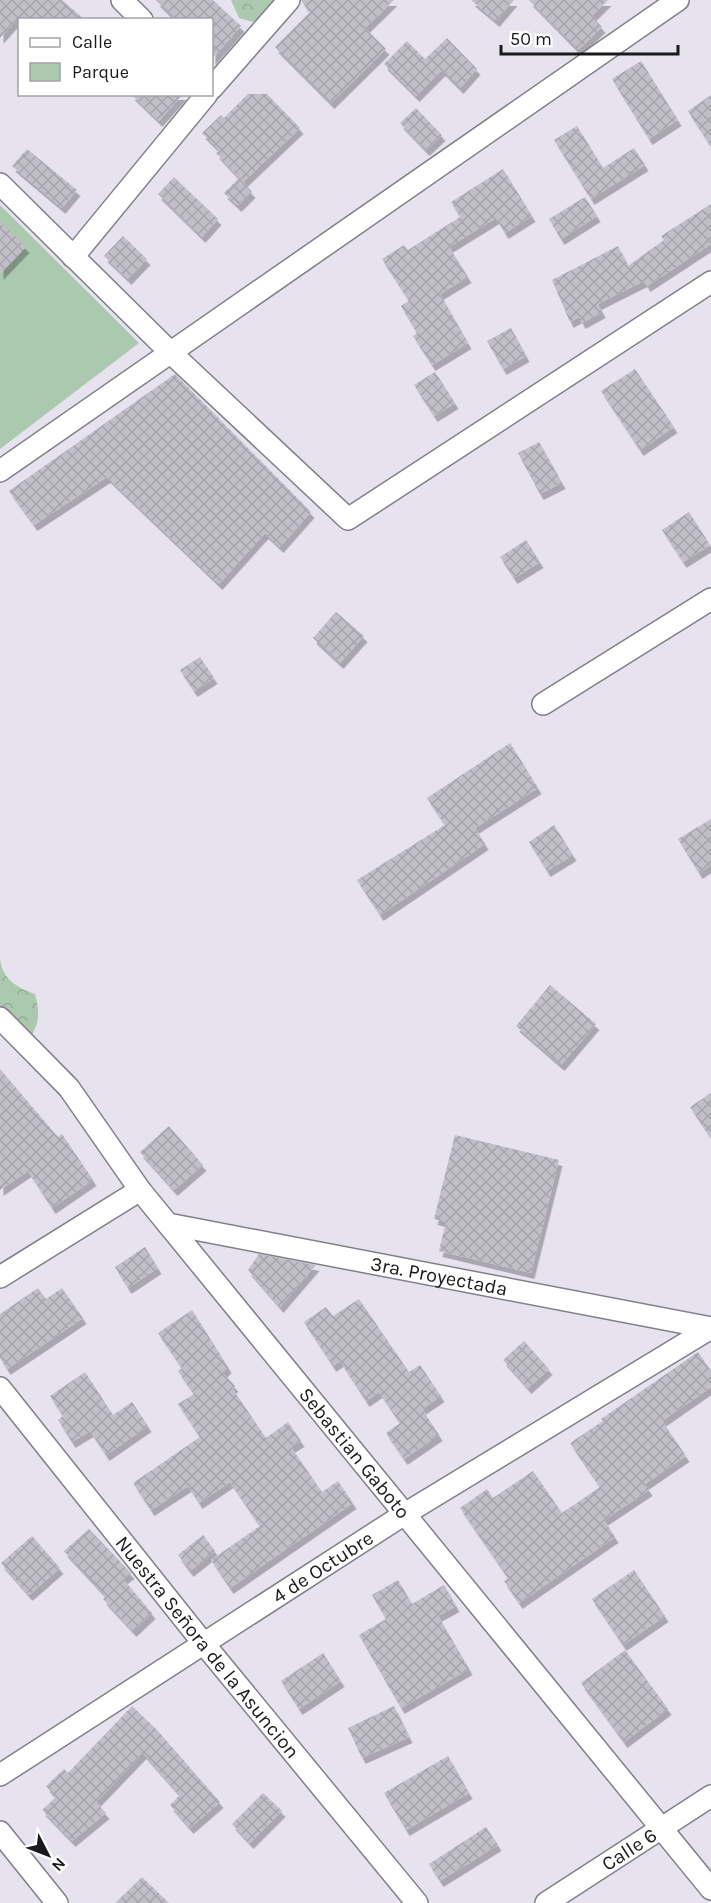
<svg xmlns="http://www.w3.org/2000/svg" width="711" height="1903" viewBox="0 0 711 1903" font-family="Karla,sans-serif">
	<defs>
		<pattern id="forest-crowns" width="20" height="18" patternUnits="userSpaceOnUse" patternTransform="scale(1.5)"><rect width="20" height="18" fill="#aac9af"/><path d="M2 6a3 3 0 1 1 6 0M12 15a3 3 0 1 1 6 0" fill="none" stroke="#92ac96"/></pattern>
		<pattern id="building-cross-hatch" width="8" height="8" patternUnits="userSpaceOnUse" patternTransform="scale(1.5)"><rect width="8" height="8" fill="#c1bec8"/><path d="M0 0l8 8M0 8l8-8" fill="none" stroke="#a5a3ab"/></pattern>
		<filter id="shadow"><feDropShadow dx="3.5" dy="6" stdDeviation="0" flood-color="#0004"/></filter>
	</defs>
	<rect width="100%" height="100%" fill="#e6e3ee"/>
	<g fill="url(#forest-crowns)">
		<polygon points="231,0 282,0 278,7 253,22 239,18"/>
		<path d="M0,958C2,979 16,987 35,994C40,1013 40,1024 28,1041L0,1016Z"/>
	</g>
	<polygon fill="#aac9af" points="0,205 139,343 0,449"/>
	<g fill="url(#building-cross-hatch)" filter="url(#shadow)">
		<polygon points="0,0 62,0 85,20 16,20 0,38"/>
		<polygon points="156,0 213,0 241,26 212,59 212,20 176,20"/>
		<polygon points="301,0 394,0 365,28 386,49 331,103 275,47 310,12"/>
		<polygon points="471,0 514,0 496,21"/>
		<polygon points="529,0 608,0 592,16 602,27 578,50"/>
		<polygon points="447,38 477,69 460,88 442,70 416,96 384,64 407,41 425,59"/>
		<polygon points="641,61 678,120 649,139 612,79"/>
		<polygon points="131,94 183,94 159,121"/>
		<polygon points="248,94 267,94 300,128 243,182 216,153 219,150 202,133 221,115 224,118"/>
		<polygon points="711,95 711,147 688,111"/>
		<polygon points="416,108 442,135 426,150 400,123"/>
		<polygon points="577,126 603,168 634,148 645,165 591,199 554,140"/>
		<polygon points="27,149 77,190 62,208 12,166"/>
		<polygon points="503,169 532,216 505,233 496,218 449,247 468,277 440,294 468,343 432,365 413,336 417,333 401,306 409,301 382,259 404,245 408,250 460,217 451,202"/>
		<polygon points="174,177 218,219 202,237 158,194"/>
		<polygon points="239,178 252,192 238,206 224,193"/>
		<polygon points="585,197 597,216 561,239 549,219"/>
		<polygon points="711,204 711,244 647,286 644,281 598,304 602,312 582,323 579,317 570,322 552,280 618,246 628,266 664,240 661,236"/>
		<polygon points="0,222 26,247 0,274"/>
		<polygon points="123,236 147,259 128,279 104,256"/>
		<polygon points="511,328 526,356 503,369 487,341"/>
		<polygon points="635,369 674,427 640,450 601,391"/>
		<polygon points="435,372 455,403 434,416 414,385"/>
		<polygon points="175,374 311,512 280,547 265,533 219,584 107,477 34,525 9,491"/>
		<polygon points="539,442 562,483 540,494 518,453"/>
		<polygon points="689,512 710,545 683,562 662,530"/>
		<polygon points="526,540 540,562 514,578 500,557"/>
		<polygon points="336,612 364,636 340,663 313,638"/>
		<polygon points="200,657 214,678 194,691 180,670"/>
		<polygon points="510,743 538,788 475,828 485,844 380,915 357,880 445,825 427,798"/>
		<polygon points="711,819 711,865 699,873 678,839"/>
		<polygon points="554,825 573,855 547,871 529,842"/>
		<polygon points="550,985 596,1024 561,1065 516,1026"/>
		<polygon points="0,1069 58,1137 62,1134 93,1180 52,1208 28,1171 0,1190"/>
		<polygon points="711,1093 711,1138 690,1107"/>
		<polygon points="169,1126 203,1165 174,1190 140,1152"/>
		<polygon points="455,1135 559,1160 531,1273 439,1251 446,1222 434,1219"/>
		<polygon points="145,1247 158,1268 128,1288 115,1267"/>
		<polygon points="259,1254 316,1265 280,1307 248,1270"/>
		<polygon points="38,1288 46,1299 62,1288 83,1318 7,1369 0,1358 0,1314"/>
		<polygon points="359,1299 409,1372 420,1365 441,1396 422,1409 439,1435 404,1459 386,1433 400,1423 379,1392 366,1401 340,1361 333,1366 304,1322 326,1307 333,1316"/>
		<polygon points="192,1310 228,1367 223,1373 235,1386 232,1388 266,1438 288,1422 301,1441 291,1447 322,1492 338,1481 353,1503 230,1588 211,1560 260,1526 230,1482 199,1503 188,1486 151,1510 133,1483 200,1437 178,1404 194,1394 178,1371 182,1368 158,1333"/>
		<polygon points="524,1341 549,1369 528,1388 503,1360"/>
		<polygon points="698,1352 711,1371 711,1387 662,1421 686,1456 645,1484 649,1490 604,1520 615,1537 519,1603 504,1581 508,1578 460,1508 487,1489 493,1498 533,1471 562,1513 600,1487 570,1443 603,1421 601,1419"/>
		<polygon points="85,1372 113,1415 132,1402 148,1426 106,1455 90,1431 72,1442 58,1420 63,1416 50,1396"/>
		<polygon points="89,1529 131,1573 123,1579 152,1613 133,1631 103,1599 106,1596 64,1551"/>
		<polygon points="203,1535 215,1551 190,1571 178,1555"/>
		<polygon points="32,1536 60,1568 29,1595 1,1563"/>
		<polygon points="634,1570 665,1616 623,1645 592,1599"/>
		<polygon points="398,1580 412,1604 444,1585 456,1606 438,1616 469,1669 401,1708 359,1635 386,1619 372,1595"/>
		<polygon points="625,1650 668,1709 624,1742 581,1683"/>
		<polygon points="323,1653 341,1681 299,1709 281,1681"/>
		<polygon points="132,1706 157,1730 220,1802 190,1828 170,1805 180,1795 143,1753 96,1802 106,1813 72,1841 42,1810 56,1797 46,1786 64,1769 68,1773"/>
		<polygon points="394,1706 409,1737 362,1758 348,1728"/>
		<polygon points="448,1756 469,1793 406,1830 384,1793"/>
		<polygon points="263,1793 282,1811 250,1843 232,1824"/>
		<polygon points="486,1827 498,1845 440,1881 429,1864"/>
		<polygon points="142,1877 169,1903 115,1903"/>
	</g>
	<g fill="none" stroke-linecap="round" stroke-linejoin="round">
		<defs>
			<g id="street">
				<polyline points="122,0 142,20"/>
				<polyline points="212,88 289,0"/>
				<polyline points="0,184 170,352 348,519 711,282"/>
				<polyline points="73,257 207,94"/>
				<polyline points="0,471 678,0"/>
				<polyline points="543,704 711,599"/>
				<path id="s1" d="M0,1018L69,1088L140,1190L711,1889"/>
				<path id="s2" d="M168,1224L711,1328"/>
				<polyline points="0,1277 140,1190"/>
				<path id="s3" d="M0,1388L204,1644L417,1903"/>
				<path id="s4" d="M0,1775L403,1515L711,1328"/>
				<polyline points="0,1832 57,1903"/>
				<path id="s5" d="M546,1903L711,1796"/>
			</g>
		</defs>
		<use href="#street" stroke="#827f89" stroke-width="24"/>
		<use href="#street" stroke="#fff" stroke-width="21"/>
	</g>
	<g text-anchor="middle" stroke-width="4.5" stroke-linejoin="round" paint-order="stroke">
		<g font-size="20" fill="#1a191d" stroke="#fff">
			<text dy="7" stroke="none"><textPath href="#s2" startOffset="276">3ra. Proyectada</textPath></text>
			<text dy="7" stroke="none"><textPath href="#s1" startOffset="562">Sebastian Gaboto</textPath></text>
			<text dy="7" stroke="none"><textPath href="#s4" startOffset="384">4 de Octubre</textPath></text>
			<text dy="7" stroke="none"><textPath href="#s3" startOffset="332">Nuestra Señora de la Asuncion</textPath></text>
			<text dy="7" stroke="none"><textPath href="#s5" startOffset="99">Calle 6</textPath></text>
		</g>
	</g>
	<rect x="18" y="18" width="195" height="78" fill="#ffffff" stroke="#a3a3a5" stroke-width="1.5"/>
	<rect x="30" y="38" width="30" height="9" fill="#ffffff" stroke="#a3a3a5" stroke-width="1.5"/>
	<text x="72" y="48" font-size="18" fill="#1a191d">Calle</text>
	<rect x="30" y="63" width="30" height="18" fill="#aac9af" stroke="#a3a3a5" stroke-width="1.5"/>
	<text x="72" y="78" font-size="18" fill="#1a191d">Parque</text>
	<g transform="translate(48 1855) rotate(132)" stroke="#ffffff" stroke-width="4.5" paint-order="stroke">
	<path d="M0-4.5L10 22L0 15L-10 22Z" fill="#1a191d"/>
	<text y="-9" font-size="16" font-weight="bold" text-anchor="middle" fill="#1a191d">N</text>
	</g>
	<path d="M501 45v9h177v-9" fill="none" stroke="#1a191d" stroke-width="3"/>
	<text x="510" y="45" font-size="18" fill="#1a191d" stroke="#ffffff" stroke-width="4.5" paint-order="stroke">50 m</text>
</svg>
